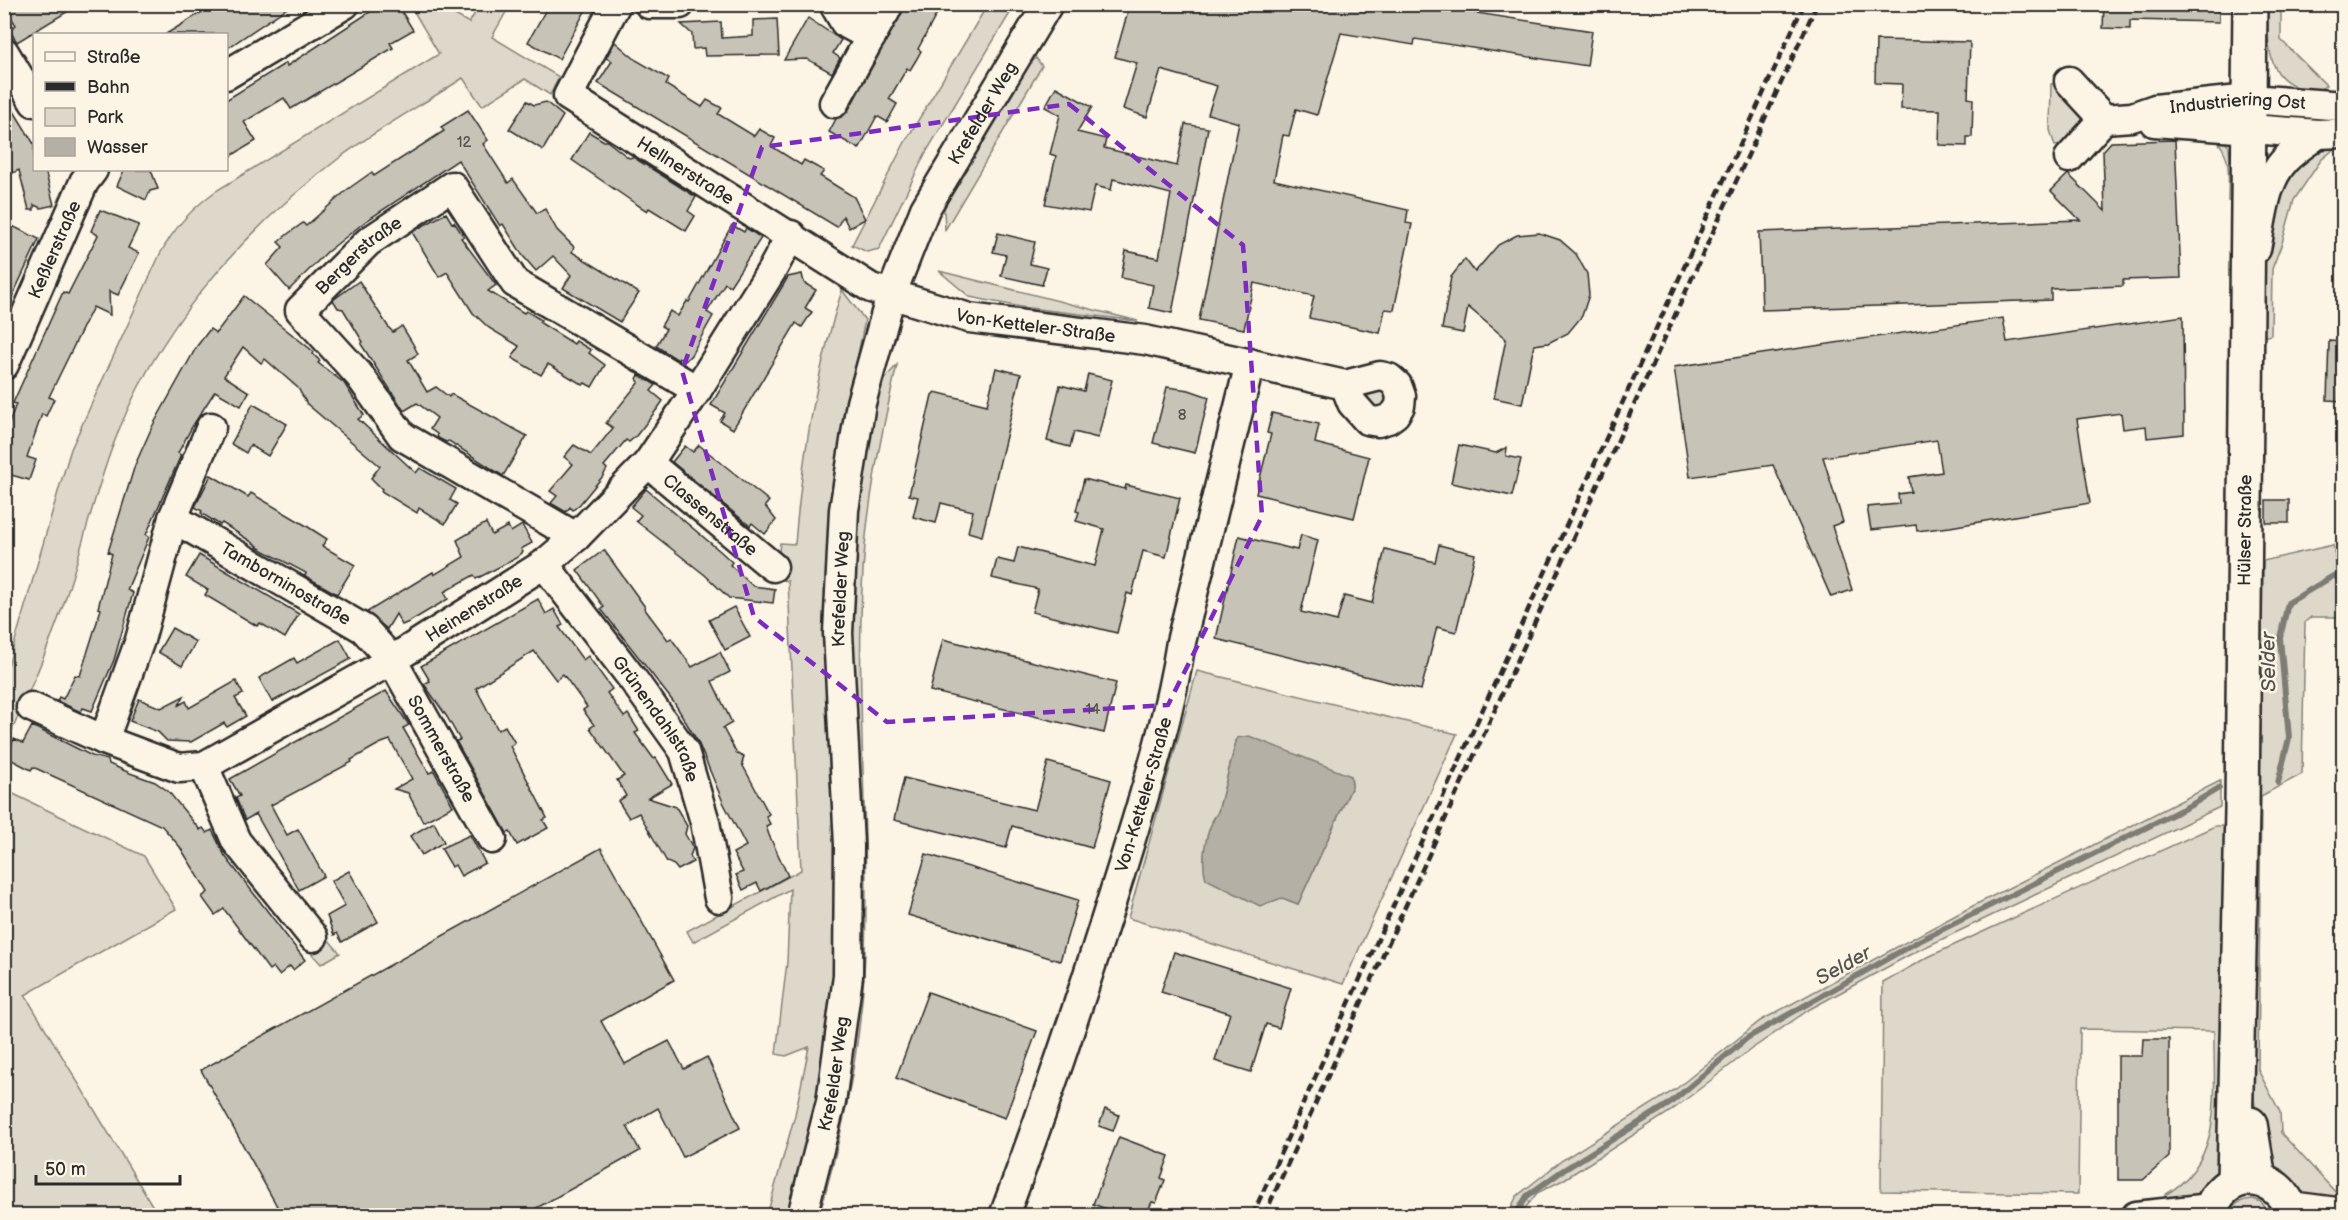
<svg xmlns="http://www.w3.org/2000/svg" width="2348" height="1220" viewBox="0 0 2348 1220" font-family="'Balsamiq Sans',sans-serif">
	<rect width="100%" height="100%" fill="#fcf5e5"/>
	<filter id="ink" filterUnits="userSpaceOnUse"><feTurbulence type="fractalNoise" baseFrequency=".0167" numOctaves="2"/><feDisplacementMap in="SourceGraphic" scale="12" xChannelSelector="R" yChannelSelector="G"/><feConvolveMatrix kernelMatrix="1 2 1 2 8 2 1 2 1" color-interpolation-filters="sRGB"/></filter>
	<g filter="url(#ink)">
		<g fill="#ded8ca" stroke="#84827a" stroke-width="1.5" fill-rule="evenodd">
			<polygon points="988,4 1015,5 925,154 879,249 867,252 852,245 905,142"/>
			<path d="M410,5H438L469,23L480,5H510L492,37L559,77L550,95L525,79L482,106L463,78C422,105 377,129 338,159C241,233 154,331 112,448C93,499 81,552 64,603C47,652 26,699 5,746V676L60,485L71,449L160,254C175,227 191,209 216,191L439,54Z"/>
			<path d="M2281,6V40L2326,85L2317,92C2265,85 2269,51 2267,7Z"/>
			<polygon points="1036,58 1042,66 945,230 944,209 971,150 1007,88"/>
			<polygon points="2059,83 2089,119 2067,144 2055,146 2050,130 2051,84"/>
			<path d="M2213,137H2221L2229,147L2234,202L2228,201C2228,177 2233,154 2213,137Z"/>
			<polygon points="2338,146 2321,160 2294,200 2282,243 2272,269 2271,335 2262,337 2264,267 2282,177 2309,150"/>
			<polygon points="939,271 1138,321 1021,307 970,297"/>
			<path d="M842,290L865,320L851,389L832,1034L792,1215H767L795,1115L809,1047L786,1056L776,1054L787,962L790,889L693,942L687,931L801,870L788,581L776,579L780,543L795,544C802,457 816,374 842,290Z"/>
			<path d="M897,365C880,439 865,514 862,589C856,718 871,846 864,975C859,1057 842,1137 819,1215L814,1216L827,1165L858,486L878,386Z"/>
			<polygon points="1384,390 1387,397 1385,406 1378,410 1364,400 1366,392"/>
			<polygon points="2333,545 2336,563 2343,565 2343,617 2311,617 2305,622 2302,774 2261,796 2258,1070 2280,1112 2281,1133 2339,1196 2343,1197 2343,1209 2318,1207 2270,1171 2260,1145 2249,1060 2254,782 2260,782 2263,561"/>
			<path d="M1197,671L1457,734L1343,984L1128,918ZM1237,738L1351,776L1352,786L1298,904L1282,898L1260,905L1212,821L1218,812Z"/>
			<polygon points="2220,781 2220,807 1915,952 1810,1009 1750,1050 1671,1111 1563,1180 1537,1193 1520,1215 1507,1215 1517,1196 1561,1161 1676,1089 1760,1021 1969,908"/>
			<polygon points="5,790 144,856 176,909 25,995 158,1215 5,1215"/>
			<path d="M2215,826H2224L2231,832L2227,1162L2202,1196L2165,1204V1195C2226,1160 2213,1091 2214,1031L2080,1029L2078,1194L1881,1191L1883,982L1928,957Z"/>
			<polygon points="321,931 340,953 321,964 305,946"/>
			<path d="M2253,1199L2261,1202L2271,1215H2230C2233,1203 2241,1200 2253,1199Z"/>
		</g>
		<path fill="#b4b0a5" stroke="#7d7b74" stroke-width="1.5" d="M1249,736L1351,776L1352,786L1298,904L1282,898L1260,906L1206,879C1200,859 1206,829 1218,812L1237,738Z"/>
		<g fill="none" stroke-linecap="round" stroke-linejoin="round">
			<g stroke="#7d7b74" stroke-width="6">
				<polyline points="2278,783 2289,738 2280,638 2288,603 2333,576 2344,578"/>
				<polyline points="1515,1216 1527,1196 1562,1171 1669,1104 1747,1038 1917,942 2191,805 2219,788"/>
			</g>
		</g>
		<g fill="#c8c3b7" stroke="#2b2b2b" stroke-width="1.5">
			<polygon points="17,4 80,4 17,42 9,30 16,25 7,11"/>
			<polygon points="215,4 293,4 226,49 226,34 166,34"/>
			<polygon points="382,4 397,4 413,30 390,43 393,48 291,109 284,98 244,122 256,141 226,159 226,100 286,63 287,66"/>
			<polygon points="549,4 589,4 559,59 528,42"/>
			<polygon points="906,4 942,4 918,49 921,51 916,60 910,70 907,68 889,99 897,104 887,122 877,116 859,149 829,132 836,119 848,111"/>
			<polygon points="1130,4 1439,4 1438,7 1592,31 1587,66 1415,39 1414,45 1341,33 1317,115 1296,109 1289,136 1283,135 1274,180 1408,210 1406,223 1412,224 1394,310 1385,309 1380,333 1309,318 1314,296 1254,283 1244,329 1199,320 1239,123 1208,114 1217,86 1161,70 1147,117 1123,109 1137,63 1115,57"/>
			<polygon points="2104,4 2219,4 2219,22 2130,20 2130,29 2103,28"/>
			<polygon points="808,18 841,40 833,53 840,58 832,73 807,59 784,60"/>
			<polygon points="777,19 779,55 705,56 704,48 693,49 692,34 681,24 721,22 722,38 753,36 753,20"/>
			<polygon points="1876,40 1970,42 1968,98 1973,99 1972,137 1967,137 1967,146 1939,145 1940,110 1901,109 1902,84 1875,83"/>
			<polygon points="615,42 636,60 669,79 666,85 702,107 707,100 722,108 718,114 754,136 759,129 775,138 771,146 801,165 804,160 824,171 820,176 854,197 865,219 849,228 843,216 837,227 598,83 612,61 606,58"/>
			<polygon points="1056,87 1092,107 1077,132 1106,139 1104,148 1177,166 1185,124 1208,128 1172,313 1149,308 1153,285 1121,278 1126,251 1159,258 1171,194 1113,179 1111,190 1095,186 1089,212 1045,204 1056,156 1050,154 1060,115 1045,107"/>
			<polygon points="4,95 34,144 34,170 45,170 54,205 41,208 34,205 34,210 29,210 19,170 13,173 4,159"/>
			<polygon points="527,101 534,105 546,102 563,116 543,150 509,129"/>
			<polygon points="468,110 488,140 483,144 508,183 513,179 537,213 545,209 557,230 574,247 572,252 639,293 620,322 563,288 571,275 553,256 536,271 523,256 503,224 500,226 458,160 366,221 327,252 289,290 267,265 283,247 278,242 289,233 303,223 306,226 348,189 372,172 374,176 444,131 441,127"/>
			<polygon points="589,132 604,141 607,141 629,158 633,157 696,197 688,211 695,216 686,231 649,208 647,211 633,202 572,160"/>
			<polygon points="2175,140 2181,278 2123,280 2123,286 2051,289 2051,300 1762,310 1759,232 2080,220 2051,191 2068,174 2105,211 2103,151 2111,142"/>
			<polygon points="124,170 151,170 158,189 150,191 146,200 117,186"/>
			<polygon points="100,210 139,225 128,248 139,253 118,295 109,291 110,315 93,307 61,372 49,397 54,399 46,416 42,414 27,457 36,460 29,480 4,473 4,437 16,404 13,403 63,292 68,294 98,235 91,231"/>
			<polygon points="446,213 452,223 454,222 464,237 461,238 496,285 488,291 524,313 526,311 533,315 541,320 539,322 574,344 576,341 591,350 589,353 605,365 592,387 585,383 583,385 548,364 541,375 512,358 519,346 489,328 473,313 447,272 439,277 412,232"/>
			<polygon points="4,222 39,239 4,314"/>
			<polygon points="732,225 744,232 746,228 761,238 730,286 725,283 707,312 713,316 691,355 685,361 679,358 678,360 656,346 666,329 661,326 670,311 678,316 687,301 689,302"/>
			<polygon points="998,233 1035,242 1030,264 1047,268 1042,285 1001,276 1006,255 993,252"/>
			<polygon points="1539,233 1560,240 1576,254 1587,274 1589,295 1582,316 1568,333 1548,343 1534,345 1522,404 1494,398 1506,339 1468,307 1463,333 1442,329 1451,277 1465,259 1475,272 1498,245 1517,235"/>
			<polygon points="802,274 804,283 816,290 805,308 812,312 802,327 796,323 733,429 720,421 725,413 711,405 788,277"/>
			<polygon points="359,281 389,328 393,332 402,326 413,344 418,354 408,360 427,392 436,387 449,397 451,394 527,436 503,476 449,441 446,442 438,438 437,434 430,429 437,418 417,403 404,411 361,344 363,342 343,309 338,308 333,300"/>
			<polygon points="244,296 314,352 313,354 320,361 318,363 344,383 364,415 358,419 416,473 420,468 456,489 450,500 457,504 445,524 419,508 417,513 381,491 382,489 371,478 380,466 307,404 298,388 265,359 261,363 243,347 224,376 249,392 241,406 215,391 192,427 178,453 181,455 146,535 149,537 127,590 133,593 114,660 92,711 83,708 81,712 57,701 59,697 63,699 75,675 80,676 101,609 98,608 112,554 108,552 135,465 152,427 197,346 210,329 216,333"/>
			<polygon points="2183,316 2184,434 2147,438 2146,426 2123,429 2121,413 2077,419 2090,503 1950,527 1917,531 1916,525 1871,530 1867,507 1899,504 1898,494 1911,492 1909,477 1942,472 1937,440 1823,457 1843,522 1832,526 1852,590 1831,597 1773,465 1690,477 1674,367 2003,318 2007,342"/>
			<polygon points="2329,341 2343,342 2343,401 2327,400"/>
			<polygon points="996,368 1021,374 982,536 968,532 973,511 941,503 936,523 913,517 918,497 909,495 932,395 935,392 987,405"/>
			<polygon points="1088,374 1112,380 1098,438 1074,432 1070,447 1047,441 1060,385 1084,391"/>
			<polygon points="639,375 656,385 651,391 663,401 658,408 636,436 629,442 626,440 604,466 607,469 603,476 580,504 573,510 570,507 566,512 554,505 551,503 557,496 550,491 573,464 564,457 574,445 591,455 613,428 606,423 639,382 637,379"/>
			<polygon points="1167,387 1189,390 1209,397 1195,453 1153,443"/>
			<polygon points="253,404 287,424 268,456 250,445 246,453 231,444"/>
			<polygon points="1272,413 1319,424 1315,443 1369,457 1354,518 1256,494 1271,434 1267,433"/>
			<polygon points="699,445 769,501 765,506 776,520 765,534 752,523 750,526 672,462 685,446 693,452"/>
			<polygon points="1459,445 1496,453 1507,447 1506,456 1521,459 1512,496 1451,483"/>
			<polygon points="211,475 248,497 251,493 305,525 327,539 322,546 355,565 337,594 305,576 306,573 257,547 258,546 222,523 220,525 201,513 202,511 195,507"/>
			<polygon points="1084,479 1125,489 1126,485 1180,498 1166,557 1143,551 1132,595 1127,593 1117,633 1032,612 1038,589 992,578 997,559 1014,563 1018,547 1095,566 1104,529 1076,521 1079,512 1076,511"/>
			<polygon points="646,489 720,551 732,562 730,565 753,586 775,589 773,603 729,598 705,575 636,521 641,515 631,507"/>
			<rect x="2266" y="500" width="23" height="23"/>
			<polygon points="486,523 492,535 508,526 511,532 522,525 532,543 521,549 523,552 516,558 501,566 476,579 474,575 444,592 448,599 409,622 402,625 396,614 387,629 367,612 433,572 434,575 464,557 457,540"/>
			<polygon points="1301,535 1318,540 1301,612 1337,621 1344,596 1372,603 1385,549 1435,562 1439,545 1475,554 1456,632 1437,627 1421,690 1216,639 1239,536 1297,550"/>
			<polygon points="604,550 645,607 644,608 668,640 671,638 692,667 720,652 730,672 712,681 732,723 723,728 737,754 744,756 742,764 769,814 766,816 770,824 766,826 769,835 788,876 761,891 757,883 743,890 736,875 743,872 733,853 746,846 723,802 698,742 675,704 601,609 604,607 577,570"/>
			<polygon points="199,555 299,614 285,638 260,623 257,626 205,595 208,590 186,577"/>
			<polygon points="538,599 546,614 554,609 563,625 559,627 583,660 588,656 612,689 607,693 624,717 628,714 639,731 635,733 654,759 656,758 672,784 648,798 676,807 687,826 685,834 693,848 690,856 693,862 678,870 674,865 667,862 639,813 629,818 618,801 626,796 617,780 624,776 590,728 594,725 583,710 587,707 563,674 556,680 534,651 476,688 498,730 505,726 515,743 510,746 547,818 543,820 548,828 517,845 510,832 507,833 456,741 460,740 447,717 424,684 430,681 421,666"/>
			<polygon points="734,607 750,637 725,650 709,620"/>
			<polygon points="172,628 196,642 182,666 158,652"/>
			<polygon points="340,639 351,659 272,702 259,678 294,658 297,663"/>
			<polygon points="943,639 1116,683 1104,733 930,691"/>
			<polygon points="236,681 243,694 235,698 246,716 227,727 224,723 191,742 167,741 158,732 130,721 139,699 161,708 184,696 179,705 186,701 189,708"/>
			<polygon points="386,691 409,725 403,728 429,773 434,771 453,806 423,822 408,793 394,789 412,779 399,756 390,740 379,744 351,760 352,762 271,805 287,835 298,829 324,876 299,890 256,814 245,820 236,798 240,796 230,779"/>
			<polygon points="32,726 92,756 108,760 109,764 130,773 155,782 168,791 200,830 203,828 207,833 212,830 225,856 305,960 293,970 290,966 279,975 273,967 269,970 224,909 215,915 202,897 208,892 180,847 162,826 33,767 31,770 6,757 14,739 23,743"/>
			<polygon points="1048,762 1111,780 1092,848 1012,826 1006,848 894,820 904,778 1035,810"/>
			<polygon points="434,822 444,842 422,855 410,836"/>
			<polygon points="470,835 485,863 461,876 455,865 452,867 441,848"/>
			<polygon points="601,848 674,980 601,1021 625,1064 669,1041 684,1069 707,1057 740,1128 683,1157 658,1108 627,1126 640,1151 524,1215 282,1215 201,1070"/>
			<polygon points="926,854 1078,900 1060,961 908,915"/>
			<polygon points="349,871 378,922 342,942 337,933 334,935 327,916 345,906 331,881"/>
			<polygon points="1174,952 1291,988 1279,1028 1266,1024 1251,1072 1215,1061 1230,1013 1161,992"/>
			<polygon points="928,992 1037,1031 1005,1118 896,1078"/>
			<polygon points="2143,1039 2169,1039 2169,1157 2143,1180 2118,1180 2118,1056 2142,1056"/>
			<polygon points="1105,1109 1119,1115 1113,1131 1099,1126"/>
			<polygon points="1119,1137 1169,1156 1161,1178 1165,1180 1156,1203 1152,1202 1146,1215 1122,1215 1093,1204"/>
		</g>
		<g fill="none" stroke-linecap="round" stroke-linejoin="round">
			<defs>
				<g id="minor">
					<path id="s1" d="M616,4L568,96L871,288L969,318L1145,340L1345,385L1380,376L1389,378L1397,385L1401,396L1400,406L1395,414L1388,419L1378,422L1367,420L1352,403L1345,385"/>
					<polyline points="649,4 680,4"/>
					<polyline points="834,4 845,23 871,37"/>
					<polyline points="859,4 885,12"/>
					<polyline points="4,52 34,102"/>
					<polyline points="226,75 345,4"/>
					<polyline points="2069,81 2104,119"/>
					<polyline points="834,103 889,4"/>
					<polyline points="2154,122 2318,134 2344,133"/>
					<path id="s2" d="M2069,158L2104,119L2132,117L2155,109L2249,99L2344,106"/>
					<path d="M2256,249C2262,221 2264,182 2285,160C2294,150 2307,142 2318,134"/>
					<path id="s3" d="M4,365L84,182L93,170"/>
					<path id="s4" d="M648,463L773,567"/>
					<polyline points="173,518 211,427"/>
					<path id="s5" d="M576,537L402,436L359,375L300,310L368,242L452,186L515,283L697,390"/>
					<path id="s6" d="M544,564L634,681L684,751L705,822L719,898"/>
					<path id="s7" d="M31,707L104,740L179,768L204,766L392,660L544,564L576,537L648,463L697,390L772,270L791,235"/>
					<path id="s8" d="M104,740L140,640L173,518L364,629L392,660L492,839"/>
					<polyline points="204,766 236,841 313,937"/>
					<polyline points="2290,1206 2344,1213"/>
					<path id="s9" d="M802,1216L831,1102L848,976L849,845L838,633L844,510L861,403L891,295L925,209L1048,4"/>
					<path id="s10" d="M1004,1216C1047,1101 1085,987 1121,871C1144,796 1169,720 1181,642L1250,363"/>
					<polyline points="2136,1216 2211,1208"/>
				</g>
				<g id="major">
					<polyline points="2250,1124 2259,1179"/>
					<path id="s11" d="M2234,1182L2242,809L2250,4"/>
					<path d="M2210,1216C2218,1166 2282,1167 2292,1216"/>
				</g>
			</defs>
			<use href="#minor" stroke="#2b2b2b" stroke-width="33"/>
			<use href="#major" stroke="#2b2b2b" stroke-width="38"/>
			<use href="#minor" stroke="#fcf5e5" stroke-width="28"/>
			<use href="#major" stroke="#fcf5e5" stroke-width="33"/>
			<g stroke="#2b2b2b" stroke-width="4.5" stroke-dasharray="9 4.5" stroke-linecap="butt">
				<polyline points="1252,1216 1804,4"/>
				<polyline points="1264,1216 1817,4"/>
			</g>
		</g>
	</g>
	<path fill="none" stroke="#7b2cbf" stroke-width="4.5" stroke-dasharray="12 8" stroke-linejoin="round" d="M1069,104L1243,245L1262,516L1168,705L887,722L754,617L682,371L762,147Z"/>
	<g text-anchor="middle" stroke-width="5" stroke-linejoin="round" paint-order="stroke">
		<g font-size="15" fill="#52514e">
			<text x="464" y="147">12</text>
			<text x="1182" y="420">8</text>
			<text x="1093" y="714">14</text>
		</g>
		<g font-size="18" fill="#2b2b2b" stroke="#fcf5e5">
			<text dy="6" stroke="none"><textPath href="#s2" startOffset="188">Industriering Ost</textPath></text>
			<text dy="6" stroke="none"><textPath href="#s9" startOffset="1136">Krefelder Weg</textPath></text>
			<text dy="6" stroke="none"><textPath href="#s1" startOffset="243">Hellnerstraße</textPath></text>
			<text dy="6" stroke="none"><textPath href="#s3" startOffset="126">Keßlerstraße</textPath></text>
			<text dy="6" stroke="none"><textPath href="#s5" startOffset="444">Bergerstraße</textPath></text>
			<text dy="6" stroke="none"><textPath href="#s1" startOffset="632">Von-Ketteler-Straße</textPath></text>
			<text dy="6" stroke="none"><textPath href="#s4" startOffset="81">Classenstraße</textPath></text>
			<text dy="6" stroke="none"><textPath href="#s11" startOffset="652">Hülser Straße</textPath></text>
			<text dy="6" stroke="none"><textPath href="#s8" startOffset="363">Tamborninostraße</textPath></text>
			<text dy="6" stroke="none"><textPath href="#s9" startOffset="632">Krefelder Weg</textPath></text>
			<text dy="6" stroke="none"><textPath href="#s7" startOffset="498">Heinenstraße</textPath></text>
			<text dy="6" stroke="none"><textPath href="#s6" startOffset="192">Grünendahlstraße</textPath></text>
			<text dy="6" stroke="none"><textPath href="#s8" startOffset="597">Sommerstraße</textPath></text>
			<text dy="6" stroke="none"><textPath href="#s10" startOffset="444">Von-Ketteler-Straße</textPath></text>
			<text dy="6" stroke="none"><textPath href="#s9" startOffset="146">Krefelder Weg</textPath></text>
		</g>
		<g font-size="20" font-style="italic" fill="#545350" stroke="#fcf5e5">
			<text transform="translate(2268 662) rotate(-91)" y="7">Selder</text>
			<text transform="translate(1843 965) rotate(-29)" y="7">Selder</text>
		</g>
	</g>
	<rect width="2348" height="1220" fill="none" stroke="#fcf5e5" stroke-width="24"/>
	<rect x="12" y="12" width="2324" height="1196" fill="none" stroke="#2b2b2b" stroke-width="2" filter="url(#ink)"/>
	<rect x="33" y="33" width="195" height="138" fill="#fcf5e5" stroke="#a8a49b" stroke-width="1.5"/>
	<rect x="45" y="52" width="30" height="9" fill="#fcf5e5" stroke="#a8a49b" stroke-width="1.5"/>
	<text x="87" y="63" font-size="18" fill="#2b2b2b">Straße</text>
	<rect x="45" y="82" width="30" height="9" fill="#2b2b2b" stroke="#a8a49b" stroke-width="1.5"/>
	<text x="87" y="93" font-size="18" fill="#2b2b2b">Bahn</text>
	<rect x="45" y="108" width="30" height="18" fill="#ded8ca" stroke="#a8a49b" stroke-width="1.5"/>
	<text x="87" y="123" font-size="18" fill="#2b2b2b">Park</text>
	<rect x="45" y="138" width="30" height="18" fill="#b4b0a5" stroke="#a8a49b" stroke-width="1.5"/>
	<text x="87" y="153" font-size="18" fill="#2b2b2b">Wasser</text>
	<path d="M36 1175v9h144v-9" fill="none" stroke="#2b2b2b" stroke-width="3"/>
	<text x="45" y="1175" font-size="18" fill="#2b2b2b" stroke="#fcf5e5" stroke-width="4.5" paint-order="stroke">50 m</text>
</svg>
